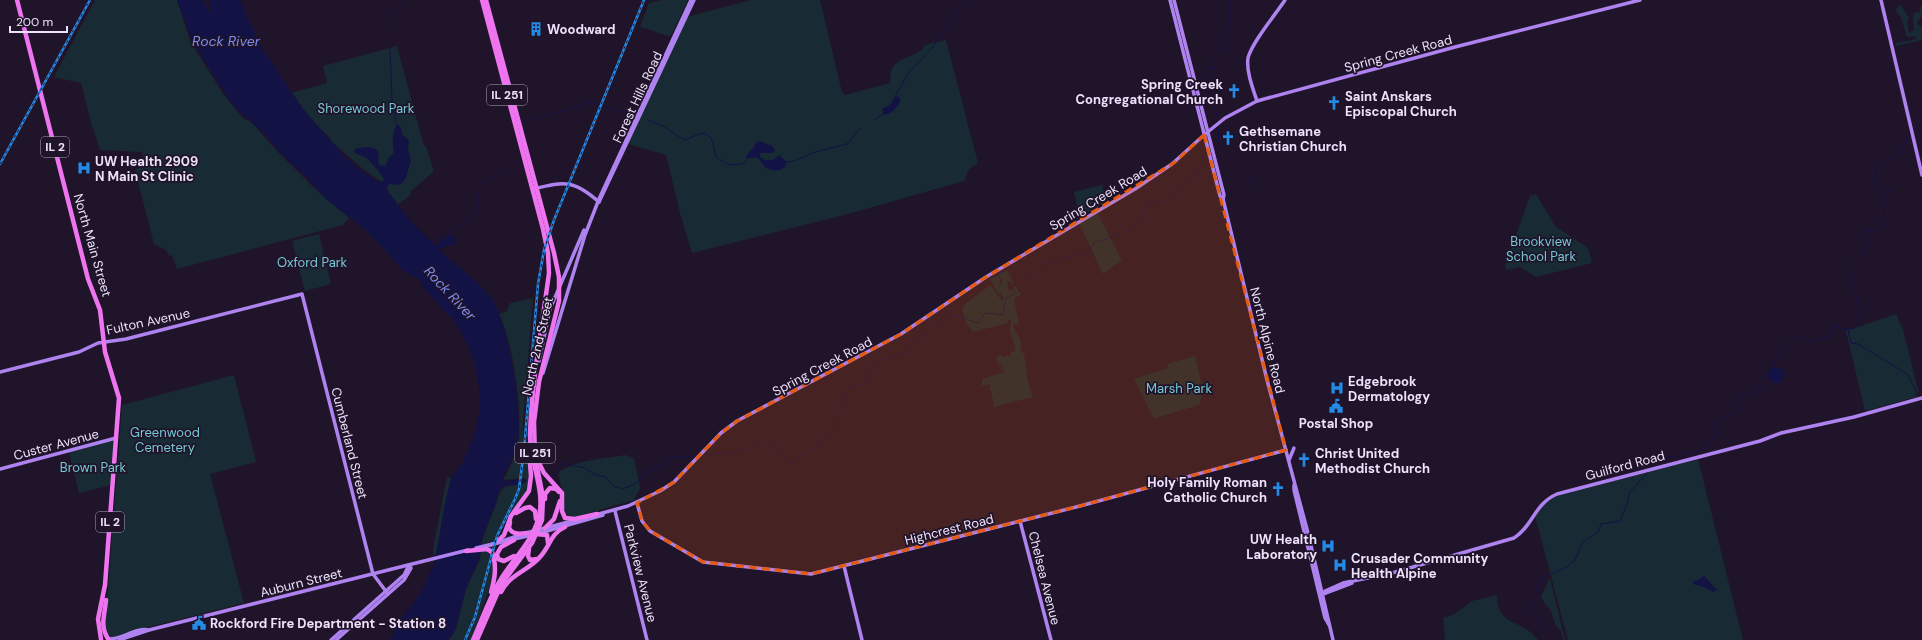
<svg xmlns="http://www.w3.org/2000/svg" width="1922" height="640" viewBox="0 0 1922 640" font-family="'DM Sans',sans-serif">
	<rect width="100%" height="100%" fill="#20142a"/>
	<g fill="#182a33">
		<polygon points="95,0 177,0 191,43 224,95 243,118 251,122 276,150 312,186 349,218 343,225 177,269 172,255 169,256 166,250 154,244 135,170 146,165 142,152 100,150 91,123 81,83 54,77"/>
		<path d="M663,0H688L671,36C664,37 650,28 640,27L649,3Z"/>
		<path d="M751,0H820L842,92L845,95L890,83C891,79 890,74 891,71C897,54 919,59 925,45L946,40L978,163L969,169L964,181L848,214L692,253L680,213L666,155L628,144L686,17Z"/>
		<polygon points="1901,5 1909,18 1907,22 1909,33 1914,30 1913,16 1914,13 1920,12 1920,7 1922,7 1922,16 1917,22 1918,25 1922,27 1922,40 1896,46 1896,43 1917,39 1915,36 1907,37 1901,18 1896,10 1898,6"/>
		<polygon points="397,46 424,146 426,146 434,171 410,192 411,195 397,205 383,183 362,168 332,142 330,138 308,117 291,93 327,83 323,66"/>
		<polygon points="1102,185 1106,201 1080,217 1074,192"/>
		<polygon points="1536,194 1555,226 1588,248 1592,263 1536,277 1520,267 1506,270 1505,266 1530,196"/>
		<polygon points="1097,213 1122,260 1103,274 1079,223"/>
		<polygon points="319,234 331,284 305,291 292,241"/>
		<path d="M1007,270L1014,284L1012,285L1010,281L1007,282L1009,291L1014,289L1013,287L1015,286L1021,294L1014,299L1019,325L1015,324L1013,326C1015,333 1025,341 1020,350L1024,354L1028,379L1025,372L1033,397L993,407L994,404L989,384L982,386V379L1004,372L1000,361L1001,372L998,362L997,363L996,359L998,361L996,358L997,356L1001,355L1002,357L1011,355V352L1016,351L1010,331L1011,320L1009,319L1008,323L973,332L966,323L962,310L965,304L989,286L992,287L1002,301L1004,298L999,291L1000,296L999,295L990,279L998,275L1000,280L999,288L1002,281L999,274Z"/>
		<path d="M533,298L523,424L524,450L530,476L526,495L509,514L498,535L493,556V577L472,640H449L456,629L466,589L480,559L483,538L500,492L504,487L525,483V479L523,478L503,480C508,472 516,456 518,446C523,414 514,344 499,314L507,311L510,303Z"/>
		<polygon points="1896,314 1903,330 1918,390 1916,397 1865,411 1846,331"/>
		<polygon points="1195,356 1203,391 1199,405 1156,418 1153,417 1134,379 1168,368 1167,364"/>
		<polygon points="234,375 256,462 210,474 244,603 137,630 114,638 109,637 105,629 122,405"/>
		<polygon points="115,440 112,485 79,493 69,452"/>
		<path d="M625,455L634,458L640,488L634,500L575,517L567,516L564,507V495L558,474C566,461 610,458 625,455Z"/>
		<polygon points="1698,459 1743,640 1568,640 1535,516 1539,509 1553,497"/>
		<polygon points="447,477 451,478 436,555 433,554 433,549"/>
		<polygon points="1550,578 1565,640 1563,640 1561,631 1556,626 1551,611 1545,604 1541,597"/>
		<path d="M1497,595C1497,628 1522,618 1538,640H1445L1443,618L1453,615L1472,601Z"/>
	</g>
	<g fill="#121245">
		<path d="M177,0H203L208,11L210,13L209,0H240L261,47L304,110L345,157L363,172L380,183L384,180C383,175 369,159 365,157C361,155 358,155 354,152L355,149C363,147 371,145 378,151L379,165L385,166L390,156L394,154C392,143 392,133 397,124L400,126L403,135L409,140L408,149L411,161C407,169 408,184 397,185C393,185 392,183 388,185L387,190L411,222L436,246C441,240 445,237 453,234L456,243L455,244L438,249C456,266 477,279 492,299C508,322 524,418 517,446C515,457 505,467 503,479L504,481L526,479V481C518,486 507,483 499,489L497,501L482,538L480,556L466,589L455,630L448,640H391L397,624L420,594L435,562L444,508L451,478L465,459L464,458C491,410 481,360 451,316L447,314L424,288L421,281L402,270L388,253L362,227L326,199L305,176L282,155L263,132L241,113L229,100L192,41Z"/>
		<path d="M896,96L901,99C898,107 892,114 884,115L882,109L890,105Z"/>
		<path d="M760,141L772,146L775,150L773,153H760V157L765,160H773L779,155L787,162C784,172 774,172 766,168C763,166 761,160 758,158H746L748,153L754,147L756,143Z"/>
		<circle cx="1776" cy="375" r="8"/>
		<polygon points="1704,576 1717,590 1713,592 1704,587 1693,584 1693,581 1698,580"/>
	</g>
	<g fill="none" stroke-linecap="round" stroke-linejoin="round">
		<g stroke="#121245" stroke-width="1">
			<polyline points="893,100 909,72 933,47 947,24 969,0"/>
			<polyline points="1217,116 1215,108 1209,98 1211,89 1216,81 1216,79 1207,76 1208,69 1214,68 1217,65 1213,54 1214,52 1225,50 1226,48 1223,39 1227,33 1226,28 1231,20 1231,0"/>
			<path d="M648,120L663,126L684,140C690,139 694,135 699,134C714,131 713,147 716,157L729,165L743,164L748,158"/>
			<polyline points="874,120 883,114"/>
			<polyline points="396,123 392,100 389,26 390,18 404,0"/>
			<polyline points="521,123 592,102 619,112 633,112"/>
			<polyline points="1918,132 1922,129"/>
			<polyline points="1217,158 1219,128"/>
			<polyline points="787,162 794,161 815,152 847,144 860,129"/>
			<polyline points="1244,174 1258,189"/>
			<polyline points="497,175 507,166"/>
			<polyline points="478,191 483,183 493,178"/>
			<polyline points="475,214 478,206 478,194"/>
			<polyline points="431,242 460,227 463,222 471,218"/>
			<polyline points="1848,330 1851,343 1858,344 1907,374 1916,390 1915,395"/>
			<path d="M1771,369C1772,362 1787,345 1793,338L1798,337L1809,342L1828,337L1834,327L1848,329L1855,328L1862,312L1851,282L1849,267L1858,256L1864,253L1869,242L1864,231L1865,229L1873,232L1877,231L1883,220L1884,205L1889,190L1887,188L1881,191C1871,185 1873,168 1883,162C1887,159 1893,158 1897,154C1902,149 1904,141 1909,136"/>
			<polyline points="1916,402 1922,408"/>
			<path d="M706,455C715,454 739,453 746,449C755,444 763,435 774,442C780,452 778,457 790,464L794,462L800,456H805L813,448L818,446L823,436L830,434L834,429C830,418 840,416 843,406C844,402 842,398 843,393L849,388L866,382L873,367L882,360L907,352L918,337L926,334L931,328L952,316H962L973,322L979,323L984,314L992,313L1003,315L1006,298L1017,293L1030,275L1049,262H1057L1063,258L1077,254L1088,253L1094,243C1110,237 1130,233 1142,218C1145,214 1144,208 1147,203L1162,200L1177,192L1180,183L1194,176L1200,168L1207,163"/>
			<polyline points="1652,467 1659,459 1677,456 1685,452 1688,454 1698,452 1719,434 1714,425 1721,416 1732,416 1736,410 1742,395 1762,390 1762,388 1757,384 1757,382 1768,374"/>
			<polyline points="551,475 555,475 561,463 585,468 594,474 606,477 613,486 623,489 635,484 645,474 667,463 671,458 695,456"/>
			<polyline points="1542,640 1537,633 1543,625 1543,621 1530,614 1528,610 1535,603 1536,592 1541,578 1567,567 1575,560 1583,542 1598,532 1601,524 1620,521 1628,502 1629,493 1648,472"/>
		</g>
		<g stroke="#ae83f0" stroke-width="3.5">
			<polyline points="1170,0 1220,196 1223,199 1267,380 1308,533 1333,640"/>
			<polyline points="1174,0 1224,195 1223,199"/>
			<polyline points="1881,0 1922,175"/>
			<path d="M1257,101C1253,89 1246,71 1248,58C1252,42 1276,14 1285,0"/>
			<path d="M534,189C565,181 574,180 599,202"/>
			<polyline points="599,202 694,0"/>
			<polyline points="539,361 550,309 584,230"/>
			<polyline points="0,372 79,352 98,343 126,339 302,294 373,574 388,594"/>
			<polyline points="543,373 585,235 599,199 691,0"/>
			<polyline points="1289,460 1294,448"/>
			<polyline points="0,469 116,438"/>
			<polyline points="1294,485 1294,490 1325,618 1329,625"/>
			<polyline points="637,503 642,521 650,531 703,562 811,574 1080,506 1286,450"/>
			<polyline points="615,511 647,640"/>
			<polyline points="595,515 628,506 660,491 674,482 721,433 737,421 901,334 986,277 1135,189 1172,164 1204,135 1225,118 1257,101 1455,47 1640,0"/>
			<polyline points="1020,521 1051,640"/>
			<polyline points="526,533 576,520"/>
			<polyline points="540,533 603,515"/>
			<polyline points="490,545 520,535"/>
			<polyline points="476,548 532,535"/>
			<polyline points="844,566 862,640"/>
			<path d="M1323,594L1325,591L1343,583L1392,573L1514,538C1533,526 1534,504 1557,494L1760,441L1781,433L1854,417L1922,398"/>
			<polyline points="1323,594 1352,583"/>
			<path d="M108,639C122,640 135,627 149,630"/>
			<polyline points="119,640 149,630 468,550"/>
			<polyline points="331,640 404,575 409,565"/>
			<polyline points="336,640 404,580 411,568 409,565"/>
		</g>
		<g stroke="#ee75ef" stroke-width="4.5">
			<polyline points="17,0 88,279 100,310 105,352 119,398 105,585 98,619 101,639"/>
			<polyline points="539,463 544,473 562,493 562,511 565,518 575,519 597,514"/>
			<polyline points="545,499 545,494 550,488 556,489 559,492"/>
			<polyline points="516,513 525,508 530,507 535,511 536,519"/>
			<path d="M510,522L509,528C513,535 520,534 527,533"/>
			<polyline points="545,528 554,519 560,501"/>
			<polyline points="535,534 547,535 548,543"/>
			<polyline points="514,540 501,547 497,554 498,559 504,561 514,556"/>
			<polyline points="498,541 504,535 511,516 529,491 531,476 529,451"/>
			<polyline points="529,548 528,556 530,560 537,559"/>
			<path d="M466,551L487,549L492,552C497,566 495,578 491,592"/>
			<path d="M501,592C510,574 528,571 540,557C550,546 551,533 565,527"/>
			<path d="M106,600C105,614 99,627 109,640"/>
			<path d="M473,640C482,620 489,598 501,579C513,559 531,543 538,520C547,492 529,462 530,433C532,380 542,326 549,273L548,253L543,229L482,0"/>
			<polyline points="477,640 501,585 532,543 542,520 543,497 535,457 534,422 539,382 559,301 559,277 554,253 486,0"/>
		</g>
		<defs>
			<g id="rail">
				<polyline points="0,164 90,0"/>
				<polyline points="465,640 475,617 497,536 515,499 519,489 524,450 538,284 544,250 554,220 644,0"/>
			</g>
		</defs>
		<use href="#rail" stroke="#238ae5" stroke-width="2.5"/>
		<use href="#rail" stroke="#20142a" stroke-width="1" stroke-dasharray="3" stroke-linecap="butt"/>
	</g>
	<path fill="#e8590c" fill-opacity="0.2" stroke="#e8590c" stroke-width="3" stroke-dasharray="8 5" stroke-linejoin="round" d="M1204,135L1286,450L1080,506L811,574L703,562L650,531L642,521L637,503L674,482L721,433L737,421L901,334L986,277L1175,162Z"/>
	<defs>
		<symbol id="building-bare" viewBox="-9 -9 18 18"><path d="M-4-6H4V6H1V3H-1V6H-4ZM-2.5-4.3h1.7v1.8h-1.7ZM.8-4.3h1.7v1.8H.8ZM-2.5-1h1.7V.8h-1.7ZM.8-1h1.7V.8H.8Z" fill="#238ae5" stroke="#20142a" stroke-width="2.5" paint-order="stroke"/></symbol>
		<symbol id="church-bare" viewBox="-9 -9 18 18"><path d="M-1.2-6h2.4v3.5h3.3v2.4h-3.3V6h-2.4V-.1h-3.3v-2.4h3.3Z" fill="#238ae5" stroke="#20142a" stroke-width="2.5" paint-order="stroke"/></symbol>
		<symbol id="hospital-bare" viewBox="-9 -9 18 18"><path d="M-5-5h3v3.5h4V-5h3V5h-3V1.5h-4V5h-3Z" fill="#238ae5" stroke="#20142a" stroke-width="2.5" paint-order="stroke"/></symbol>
		<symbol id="civic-bare" viewBox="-9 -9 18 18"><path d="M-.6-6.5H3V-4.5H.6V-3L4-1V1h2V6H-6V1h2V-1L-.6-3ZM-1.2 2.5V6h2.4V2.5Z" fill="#238ae5" stroke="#20142a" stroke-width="2.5" paint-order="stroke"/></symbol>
	</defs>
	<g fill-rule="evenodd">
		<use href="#building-bare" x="526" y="19" width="20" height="20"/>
		<use href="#church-bare" x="1224" y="81" width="20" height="20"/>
		<use href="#church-bare" x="1324" y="93" width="20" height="20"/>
		<use href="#church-bare" x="1218" y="128" width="20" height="20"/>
		<use href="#hospital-bare" x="74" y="158" width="20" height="20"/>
		<use href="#hospital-bare" x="1327" y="378" width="20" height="20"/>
		<use href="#civic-bare" x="1326" y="396" width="20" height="20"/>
		<use href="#church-bare" x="1294" y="450" width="20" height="20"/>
		<use href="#church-bare" x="1268" y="479" width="20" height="20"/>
		<use href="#hospital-bare" x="1318" y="536" width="20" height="20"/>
		<use href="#hospital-bare" x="1330" y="555" width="20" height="20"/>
		<use href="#civic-bare" x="189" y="613" width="20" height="20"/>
	</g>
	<g text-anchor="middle" stroke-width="3.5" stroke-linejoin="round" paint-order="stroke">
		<g fill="#20142a" stroke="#b0a4bc" stroke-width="1">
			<rect x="487" y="85" width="40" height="20" rx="3"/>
			<rect x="41" y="137" width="28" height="20" rx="3"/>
			<rect x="515" y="443" width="40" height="20" rx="3"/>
			<rect x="96" y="512" width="28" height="20" rx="3"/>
		</g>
		<g font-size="12" font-weight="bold" fill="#eee1fb">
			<text x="507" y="99">IL 251</text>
			<text x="55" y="151">IL 2</text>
			<text x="535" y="457">IL 251</text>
			<text x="110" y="526">IL 2</text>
		</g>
		<g font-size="13" font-weight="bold" fill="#eee1fb" stroke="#20142a" text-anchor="start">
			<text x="547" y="34">Woodward</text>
			<text x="1223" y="89" text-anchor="end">Spring Creek<tspan x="1223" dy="15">Congregational Church</tspan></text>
			<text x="1345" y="101">Saint Anskars<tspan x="1345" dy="15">Episcopal Church</tspan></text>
			<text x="1239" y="136">Gethsemane<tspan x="1239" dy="15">Christian Church</tspan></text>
			<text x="95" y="166">UW Health 2909<tspan x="95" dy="15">N Main St Clinic</tspan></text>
			<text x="1348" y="386">Edgebrook<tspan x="1348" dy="15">Dermatology</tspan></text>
			<text x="1336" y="428" text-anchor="middle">Postal Shop</text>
			<text x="1315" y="458">Christ United<tspan x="1315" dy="15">Methodist Church</tspan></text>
			<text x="1267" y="487" text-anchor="end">Holy Family Roman<tspan x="1267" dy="15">Catholic Church</tspan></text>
			<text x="1317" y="544" text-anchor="end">UW Health<tspan x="1317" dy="15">Laboratory</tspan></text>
			<text x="1351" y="563">Crusader Community<tspan x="1351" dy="15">Health Alpine</tspan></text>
			<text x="210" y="628">Rockford Fire Department - Station 8</text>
		</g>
		<g font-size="13" fill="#eee1fb" stroke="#20142a">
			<text transform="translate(1398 53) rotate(-15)" y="5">Spring Creek Road</text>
			<text transform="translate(637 97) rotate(-65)" y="5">Forest Hills Road</text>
			<text transform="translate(1098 198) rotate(-31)" y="5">Spring Creek Road</text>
			<text transform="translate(93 245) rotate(74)" y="5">North Main Street</text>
			<text transform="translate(148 321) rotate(-12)" y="5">Fulton Avenue</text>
			<text transform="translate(1268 340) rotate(76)" y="5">North Alpine Road</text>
			<text transform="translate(537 346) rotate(-77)" y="5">North 2nd Street</text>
			<text transform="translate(822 366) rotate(-28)" y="5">Spring Creek Road</text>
			<text transform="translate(350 443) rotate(76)" y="5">Cumberland Street</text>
			<text transform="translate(56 444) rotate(-15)" y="5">Custer Avenue</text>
			<text transform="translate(1625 465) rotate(-15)" y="5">Guilford Road</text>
			<text transform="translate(949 529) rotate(-14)" y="5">Highcrest Road</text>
			<text transform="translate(641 573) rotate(76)" y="5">Parkview Avenue</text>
			<text transform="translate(1045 578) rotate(76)" y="5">Chelsea Avenue</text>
			<text transform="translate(301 582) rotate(-14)" y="5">Auburn Street</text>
		</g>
		<g font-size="13" fill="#74c9d5" stroke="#20142a">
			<text x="366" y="113">Shorewood Park</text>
			<text x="1541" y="246">Brookview<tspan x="1541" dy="15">School Park</tspan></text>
			<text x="312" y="267">Oxford Park</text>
			<text x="1179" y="393">Marsh Park</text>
			<text x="165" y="437">Greenwood<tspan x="165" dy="15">Cemetery</tspan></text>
			<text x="93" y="472">Brown Park</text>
		</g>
		<g font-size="14" font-style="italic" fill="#7b8eef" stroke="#20142a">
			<text x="226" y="46">Rock River</text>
			<text transform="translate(450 293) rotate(47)" y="5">Rock River</text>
		</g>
	</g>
	<path d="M10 26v6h57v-6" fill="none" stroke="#eee1fb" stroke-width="2"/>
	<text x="16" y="26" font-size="12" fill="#eee1fb" stroke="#20142a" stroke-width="3" paint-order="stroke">200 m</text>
</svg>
